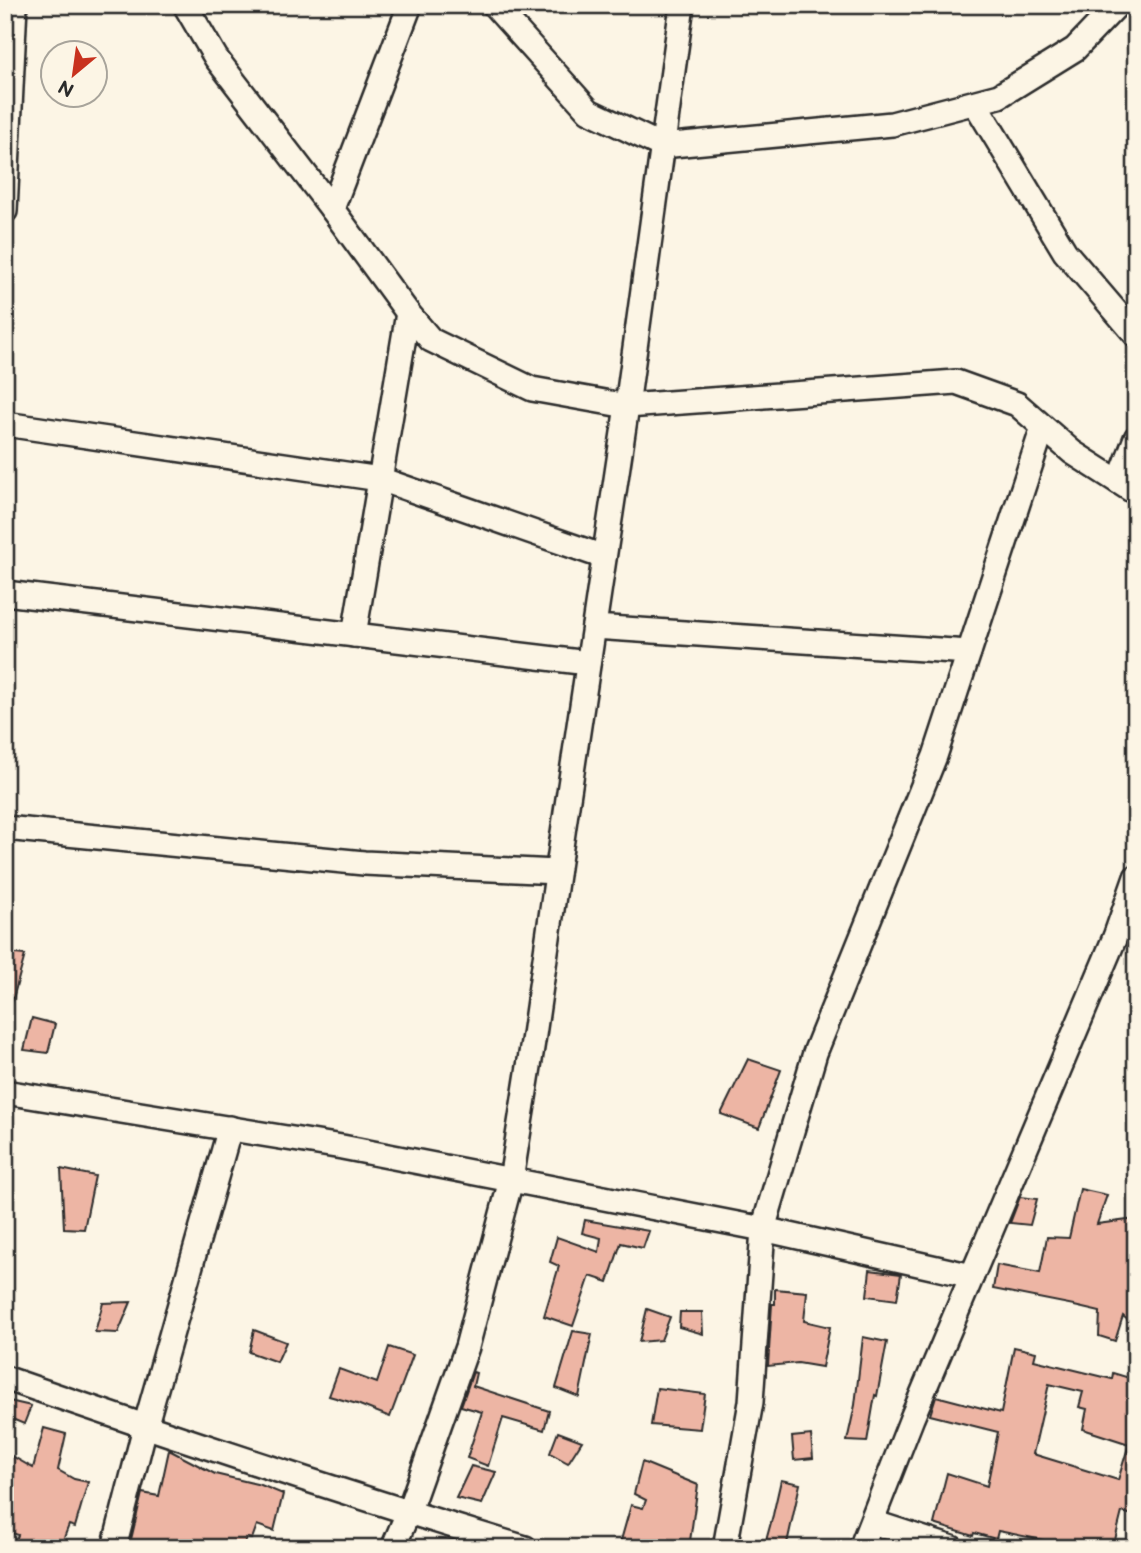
<svg xmlns="http://www.w3.org/2000/svg" width="1141" height="1553" viewBox="0 0 1141 1553" font-family="'Balsamiq Sans',sans-serif">
	<rect width="100%" height="100%" fill="#fcf5e5"/>
	<filter id="ink" filterUnits="userSpaceOnUse"><feTurbulence type="fractalNoise" baseFrequency=".0143" numOctaves="2"/><feDisplacementMap in="SourceGraphic" scale="14" xChannelSelector="R" yChannelSelector="G"/><feConvolveMatrix kernelMatrix="1 2 1 2 8 2 1 2 1" color-interpolation-filters="sRGB"/></filter>
	<g filter="url(#ink)">
		<g fill="#edb5a4" stroke="#2b2b2b" stroke-width="2" fill-rule="evenodd">
			<polygon points="5,953 25,955 11,1006 5,1006"/>
			<polygon points="32,1018 55,1024 48,1053 24,1050"/>
			<polygon points="748,1059 781,1070 759,1128 721,1114"/>
			<polygon points="61,1169 95,1176 84,1229 64,1228"/>
			<polygon points="1080,1189 1107,1195 1097,1224 1136,1219 1136,1298 1130,1322 1123,1316 1115,1341 1099,1336 1100,1312 1074,1306 1074,1305 993,1289 997,1265 1040,1273 1047,1237 1069,1238"/>
			<polygon points="1020,1197 1037,1199 1030,1225 1010,1223"/>
			<polygon points="585,1220 649,1231 643,1248 621,1243 608,1282 590,1276 573,1326 544,1316 559,1266 550,1262 557,1237 599,1252 601,1238 582,1233"/>
			<polygon points="870,1270 901,1274 897,1300 867,1296"/>
			<polygon points="775,1289 807,1292 804,1321 830,1327 822,1367 798,1363 768,1366 772,1304 775,1304"/>
			<polygon points="131,1302 118,1333 95,1332 103,1303"/>
			<polygon points="647,1309 670,1317 661,1340 639,1342"/>
			<polygon points="680,1312 702,1312 703,1334 679,1327"/>
			<polygon points="254,1330 286,1342 277,1362 249,1352"/>
			<polygon points="573,1331 592,1334 579,1397 556,1388"/>
			<polygon points="863,1337 887,1342 877,1396 875,1395 867,1442 847,1441 855,1405"/>
			<polygon points="389,1347 413,1355 390,1417 357,1404 329,1396 339,1369 377,1383"/>
			<path d="M1014,1347L1036,1352L1034,1360L1112,1379L1113,1373L1136,1380V1516L1122,1512L1113,1548H1041L1043,1540L998,1531L996,1539L974,1533L973,1536L934,1524L947,1473L987,1486L998,1432L930,1415L936,1396L1001,1413ZM1049,1384L1083,1392L1079,1407L1087,1409L1083,1429L1129,1444L1118,1480L1033,1454Z"/>
			<polygon points="473,1372 476,1373 473,1386 549,1411 544,1430 503,1418 488,1466 467,1458 482,1412 461,1406"/>
			<polygon points="657,1388 705,1394 700,1429 651,1425"/>
			<polygon points="5,1400 31,1406 24,1424 5,1416"/>
			<polygon points="44,1428 66,1434 58,1470 74,1479 88,1482 75,1527 69,1525 60,1548 13,1548 18,1535 5,1531 5,1452 33,1468"/>
			<polygon points="558,1432 582,1441 568,1463 550,1453"/>
			<polygon points="811,1435 813,1458 794,1460 792,1437"/>
			<polygon points="169,1450 215,1474 261,1485 283,1494 274,1531 257,1525 252,1539 246,1538 244,1548 129,1548 142,1493 159,1496"/>
			<polygon points="642,1462 698,1485 689,1548 646,1542 645,1548 631,1548 620,1544 631,1505 643,1508 646,1500 634,1494"/>
			<polygon points="471,1466 496,1472 482,1504 456,1498"/>
			<polygon points="781,1480 800,1484 786,1548 764,1548 773,1515"/>
		</g>
		<g fill="none" stroke-linecap="round" stroke-linejoin="round">
			<defs>
				<g id="minor">
					<polyline points="185,5 216,58 332,209 408,313 431,340 532,389 627,406 956,382 1017,404 1072,452 1136,493"/>
					<polyline points="494,5 589,111 662,146 892,124 999,96 1075,49 1117,5"/>
					<polyline points="975,103 1065,252 1136,335"/>
					<polyline points="332,209 410,5"/>
					<polyline points="5,211 15,5"/>
					<polyline points="5,424 380,479 604,557"/>
					<polyline points="1119,482 1136,438"/>
					<polyline points="5,593 588,663"/>
					<polyline points="594,627 969,652"/>
					<polyline points="354,635 408,313"/>
					<polyline points="5,828 364,863 557,872"/>
					<polyline points="5,1092 342,1147 763,1229 972,1276"/>
					<path d="M5,1378C177,1438 350,1495 525,1548"/>
					<polyline points="872,1522 952,1548"/>
					<polyline points="114,1548 145,1427 230,1128"/>
					<polyline points="393,1548 408,1513 467,1347 511,1180 534,1035 566,812 627,406 682,5"/>
					<polyline points="725,1548 751,1402 763,1229 815,1053 935,756 1043,427"/>
					<polyline points="861,1548 912,1418 1115,937 1136,877"/>
				</g>
			</defs>
			<use href="#minor" stroke="#2b2b2b" stroke-width="28"/>
			<use href="#minor" stroke="#fcf5e5" stroke-width="23"/>
		</g>
	</g>
	<rect width="1141" height="1553" fill="none" stroke="#fcf5e5" stroke-width="28"/>
	<rect x="14" y="14" width="1113" height="1525" fill="none" stroke="#2b2b2b" stroke-width="2.5" filter="url(#ink)"/>
	<g transform="translate(74 74) rotate(209)"><circle r="33" fill="#fcf5e5" stroke="#a8a49b" stroke-width="2"/>
	<path d="M0-5L12 26L0 18L-12 26Z" fill="#c8321e"/>
	<text y="-10" font-size="19" font-weight="bold" text-anchor="middle" fill="#2b2b2b">N</text>
	</g>
</svg>
